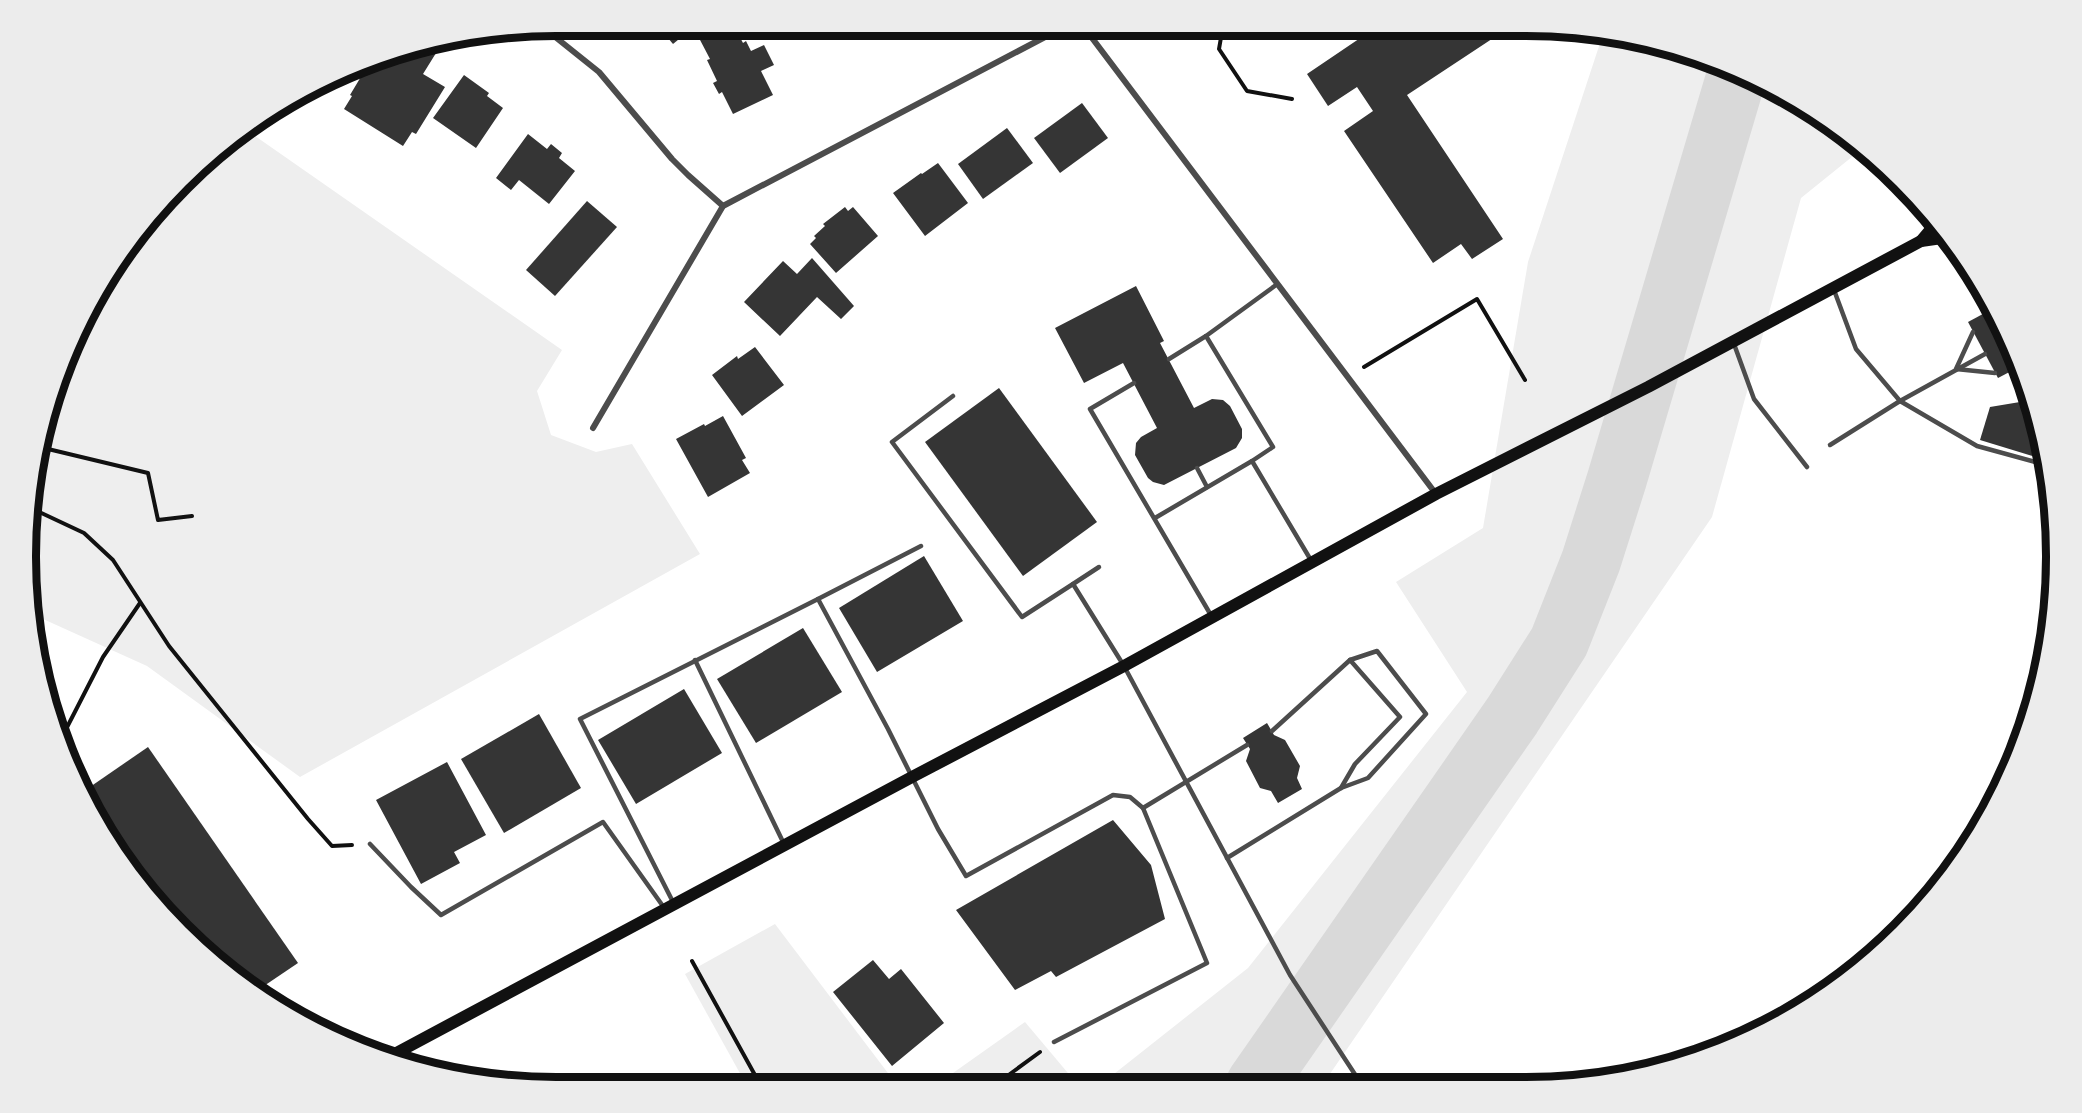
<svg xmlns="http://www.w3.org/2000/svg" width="2082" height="1113" viewBox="0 0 2082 1113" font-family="'IBM Plex Sans',sans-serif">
	<rect width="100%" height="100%" fill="#fff"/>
	<g fill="#eee">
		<polygon points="1603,34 1663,44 1791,96 1863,148 1801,198 1712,517 1323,1084 1100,1085 1248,968 1467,692 1396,582 1483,528 1528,262"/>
		<polygon points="245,129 562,350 537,391 551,435 596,452 632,444 700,554 300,777 147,666 32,614 27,592 44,419 115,262 233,135"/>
		<polygon points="775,924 897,1085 747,1086 685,974"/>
		<polygon points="1025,1022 1078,1085 936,1085"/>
	</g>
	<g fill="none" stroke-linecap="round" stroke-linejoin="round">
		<polyline stroke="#d9d9d9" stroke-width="60" points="1256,1084 1512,716 1559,642 1591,561 1617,479 1737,74"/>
	</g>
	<g fill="#353535">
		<polygon points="658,26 695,26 673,44"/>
		<polygon points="724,26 734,26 743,43 746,41 751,51 764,45 774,65 761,71 773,95 733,114 722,92 719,94 713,83 717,81 707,60 710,59 699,38"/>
		<polygon points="1378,26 1510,27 1407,95 1503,239 1472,259 1461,244 1433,263 1344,131 1373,111 1357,87 1328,106 1307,74"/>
		<polygon points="441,45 423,74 445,87 416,134 412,132 403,146 344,109 352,96 350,95 368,65 367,64 385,54"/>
		<polygon points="464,75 489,93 487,96 503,108 476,148 433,118"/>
		<polygon points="1082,103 1108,138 1060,173 1034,138"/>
		<polygon points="1007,128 1033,163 983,199 958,164"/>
		<polygon points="528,134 547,149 551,144 562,153 559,158 575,171 549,204 519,180 511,190 496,178"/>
		<polygon points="938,163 968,203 925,236 893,193 921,173 922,174"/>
		<polygon points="587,201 617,227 555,296 526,270"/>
		<polygon points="845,207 848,211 853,207 878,236 836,273 810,244 816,238 814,236 825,226 823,224"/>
		<polygon points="812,258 854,306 841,319 817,297 780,336 744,302 783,261 797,274"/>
		<polygon points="1136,286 1164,341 1160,343 1194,408 1212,399 1223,400 1230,406 1242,429 1242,438 1236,448 1164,485 1153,482 1148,478 1135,455 1136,443 1141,437 1157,428 1123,363 1084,383 1055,328"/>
		<polygon points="1994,308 2002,321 2019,367 1998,378 1968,322"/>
		<polygon points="755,347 784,385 742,416 712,375 737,356 738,359"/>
		<polygon points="999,388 1097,522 1023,576 925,442"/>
		<polygon points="2026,401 2032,403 2038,419 2045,460 1980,440 1990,407"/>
		<polygon points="723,416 746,458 742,460 750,473 708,497 676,439 704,424 705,426"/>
		<polygon points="924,556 963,621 877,672 839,608"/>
		<polygon points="803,628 842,692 756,743 717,679"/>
		<polygon points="684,689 722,753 636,804 598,740"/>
		<polygon points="539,714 581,788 504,833 461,759"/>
		<polygon points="1267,723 1274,735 1285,740 1300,766 1297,778 1302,789 1278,803 1271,791 1260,788 1246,761 1250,749 1243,738"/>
		<polygon points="148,747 298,963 258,990 182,927 87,789"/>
		<polygon points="447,762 486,835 454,852 460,863 421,884 376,800"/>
		<polygon points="1113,820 1151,865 1165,919 1056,977 1051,971 1015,990 956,910"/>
		<polygon points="873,960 889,979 901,969 944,1023 892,1066 833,992"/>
		<polygon points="1836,983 1837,984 1820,998 1811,1002 1810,1000"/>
	</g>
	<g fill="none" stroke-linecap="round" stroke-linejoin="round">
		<g stroke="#111" stroke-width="4">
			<polyline points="1223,26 1219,49 1247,91 1292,99"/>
			<polyline points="1364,367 1477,299 1525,380"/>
			<polyline points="40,451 48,449 148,473 158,520 192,516"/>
			<polyline points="35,510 84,533 113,560 169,646 308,819 332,846 352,845"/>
			<polyline points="61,739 103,657 140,603"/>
			<polyline points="692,961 761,1086"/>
			<polyline points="995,1085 1040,1052"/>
		</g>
		<g stroke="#4c4c4c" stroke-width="4.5">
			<polyline points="1973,332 1956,369 1995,373"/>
			<polyline points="1206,336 1273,447 1252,461"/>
			<polyline points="1734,344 1754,399 1807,467"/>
			<polyline points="1169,359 1206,336 1276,285"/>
			<polyline points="1134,383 1090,409 1212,617"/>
			<polyline points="953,396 892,442 1022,617 1073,584 1124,666 1290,975 1358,1079"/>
			<polyline points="1900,401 1977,446 2046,465"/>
			<polyline points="1900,401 1985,354"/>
			<polyline points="1830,445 1900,401 1856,349 1834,290"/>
			<polyline points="1197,468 1207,487"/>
			<polyline points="1155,518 1252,461 1312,562"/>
			<polyline points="921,546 818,599 888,729 938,829 966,876 1113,795 1130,797 1143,808 1247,745"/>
			<polyline points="1073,584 1099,567"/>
			<polyline points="695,660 784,844"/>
			<polyline points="1272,731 1350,660 1400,717 1355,764 1341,788"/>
			<polyline points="370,844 411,887 441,915 603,822 665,909"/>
			<polyline points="1227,858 1341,788 1368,778 1426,714 1377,651 1350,660"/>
			<polyline points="673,902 580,719 818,599"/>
			<polyline points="1054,1042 1207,963 1143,808"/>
		</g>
		<g stroke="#4c4c4c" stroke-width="6">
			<polyline points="1083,26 1436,494"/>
			<polyline points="544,28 599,72 672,159 688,175 723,206"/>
			<polyline points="593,428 723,206 1066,26"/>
		</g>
		<g stroke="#111" stroke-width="12">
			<polyline points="1921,241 1937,222"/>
			<polyline points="389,1057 912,777 1124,666 1436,494 1648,387 1921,241 1949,237"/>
		</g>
	</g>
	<path d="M0 0H2082V1113H0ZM556 36H1526A520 520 0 0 1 2046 556V557A520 520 0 0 1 1526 1077H556A520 520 0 0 1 36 557V556A520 520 0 0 1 556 36Z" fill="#ececec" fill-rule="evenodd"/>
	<path fill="none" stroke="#111" stroke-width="8" d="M556 36H1526A520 520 0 0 1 2046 556V557A520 520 0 0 1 1526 1077H556A520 520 0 0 1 36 557V556A520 520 0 0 1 556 36Z"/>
</svg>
